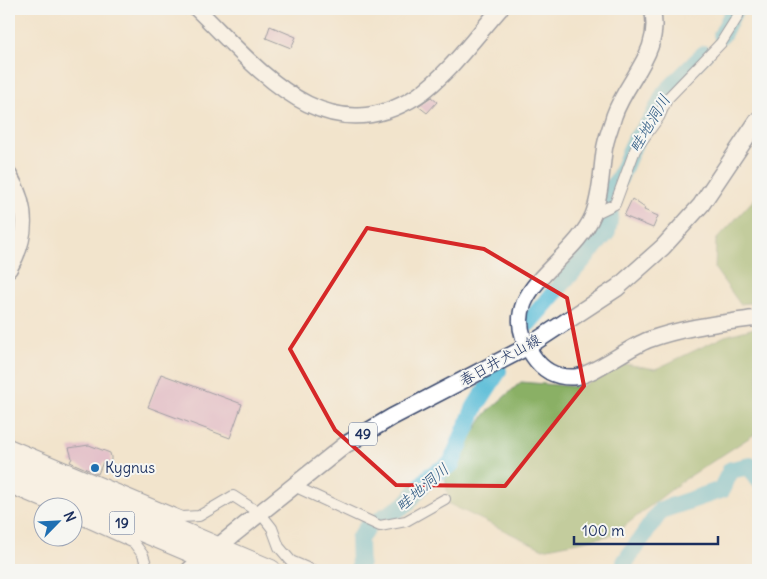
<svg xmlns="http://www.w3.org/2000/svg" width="767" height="579" viewBox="0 0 767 579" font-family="Delius,'Klee One',sans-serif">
	<rect width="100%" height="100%" fill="#f6f6f2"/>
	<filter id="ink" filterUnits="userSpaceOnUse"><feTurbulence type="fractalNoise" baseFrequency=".02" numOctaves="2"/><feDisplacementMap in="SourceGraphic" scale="10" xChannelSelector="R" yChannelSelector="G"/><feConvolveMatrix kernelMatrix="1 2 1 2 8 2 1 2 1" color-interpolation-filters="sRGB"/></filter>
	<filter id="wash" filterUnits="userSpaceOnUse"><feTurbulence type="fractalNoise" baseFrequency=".0096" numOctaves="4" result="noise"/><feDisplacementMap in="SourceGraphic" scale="20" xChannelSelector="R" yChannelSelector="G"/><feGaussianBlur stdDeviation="1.12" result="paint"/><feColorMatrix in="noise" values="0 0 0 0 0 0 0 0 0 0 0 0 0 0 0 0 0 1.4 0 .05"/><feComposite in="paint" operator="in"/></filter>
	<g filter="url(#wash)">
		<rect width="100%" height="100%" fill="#f2e4cc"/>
		<g fill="#8ab065" stroke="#527062">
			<polygon points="758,195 758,302 740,304 715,269 716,240"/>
			<polygon points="758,327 758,432 681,482 613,535 543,549 449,504 445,477 486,413 521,382 580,387 625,364 656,369 725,336"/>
		</g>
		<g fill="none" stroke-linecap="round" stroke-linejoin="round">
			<g stroke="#58bcd7" stroke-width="18">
				<polyline points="722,35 735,9"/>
				<polyline points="611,198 611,188 619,179 636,139 652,119 665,93 704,54"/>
				<polyline points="528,323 607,232 610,215"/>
				<polyline points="382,518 405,505 430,476 451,464 475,407 498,371"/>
				<polyline points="360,570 359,539 369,525"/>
				<polyline points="625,570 625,562 661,510 721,490 731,470 750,466 758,479"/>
			</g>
		</g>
		<g id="blocks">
			<g fill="#d298c8">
				<polygon points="270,26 296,37 291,48 266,38"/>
				<polygon points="431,97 437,102 427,113 418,106"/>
				<polygon points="632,199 645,208 644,210 658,216 653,228 624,216"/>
				<polygon points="161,374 242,404 230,438 148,407"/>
				<polygon points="89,445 110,453 111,457 111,465 103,462 98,474 70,462 72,458 69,448"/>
			</g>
		</g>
	</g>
	<g filter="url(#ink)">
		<use href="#blocks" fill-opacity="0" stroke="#3b4a6e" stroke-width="1"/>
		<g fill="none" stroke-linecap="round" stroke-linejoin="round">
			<defs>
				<g id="street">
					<polyline points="594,214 615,204 635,150 659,117 667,99 721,43 738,16 740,9"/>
					<polyline points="9,444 182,517 199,516 233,496 261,514 272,528 279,547 291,561 312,570"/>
					<polyline points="294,486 380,526 406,521 445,499"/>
					<polyline points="9,488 52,506"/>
					<polyline points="72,515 134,543 143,555 148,570"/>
				</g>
				<g id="secondary">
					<path d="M197,9C257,67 324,156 417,96C447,76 476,36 500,9"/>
					<path d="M652,9C663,52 627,78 614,116C611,127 605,140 604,152C601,173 601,195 593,215C572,266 489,292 533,356C543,371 556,378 574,377C592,376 627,348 648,340C683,327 721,323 758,318"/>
					<path d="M9,175C28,206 28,238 9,269"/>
					<polyline points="189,570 204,557"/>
				</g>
				<polyline id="primary" points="210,553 345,445 392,417 527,347 617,288 663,247 701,205 758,120"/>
				<g id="highway">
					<polyline points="9,458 271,570"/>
					<polyline points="9,475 229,568"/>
				</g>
			</defs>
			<use href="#street" stroke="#3b4a6e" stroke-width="12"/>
			<use href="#secondary" stroke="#3b4a6e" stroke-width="18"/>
			<use href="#primary" stroke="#3b4a6e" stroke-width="19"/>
			<use href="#highway" stroke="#3b4a6e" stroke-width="22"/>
			<use href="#street" stroke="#fff" stroke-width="10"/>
			<use href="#secondary" stroke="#fff" stroke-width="15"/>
			<use href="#primary" stroke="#fff" stroke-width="16"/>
			<use href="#highway" stroke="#fff" stroke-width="20"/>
		</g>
	</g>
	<path d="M0 0H767V579H0ZM367,228L484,249L567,298L584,386L505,486L396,485L335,430L290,349Z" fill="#f2e4cc" fill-opacity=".55" fill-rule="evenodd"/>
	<path fill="none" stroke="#d62828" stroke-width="4" stroke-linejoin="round" d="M367,228L484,249L567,298L584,386L505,486L396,485L335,430L290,349Z"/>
	<circle fill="#1f6fb2" stroke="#f6f6f2" stroke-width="2" cx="95" cy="468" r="5"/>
	<g text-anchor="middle" stroke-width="4" stroke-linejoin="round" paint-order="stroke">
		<g fill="#f6f6f2" stroke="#5d6b8a" stroke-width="1">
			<rect x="349" y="422.5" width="28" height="23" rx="4"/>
			<rect x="109.5" y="511.5" width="25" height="23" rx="4"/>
		</g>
		<g font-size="14" font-weight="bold" fill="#1b2f5e">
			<text x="363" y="439">49</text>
			<text x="122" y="528">19</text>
		</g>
		<g font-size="15" fill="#1b2f5e" stroke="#f6f6f2">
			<text transform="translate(500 360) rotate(-29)" y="5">春日井犬山線</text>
		</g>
		<g font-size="15" fill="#1b2f5e" stroke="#f6f6f2" text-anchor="start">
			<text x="105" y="473">Kygnus</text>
		</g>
		<g font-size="16" font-style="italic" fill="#2d5982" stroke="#f6f6f2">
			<text transform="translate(649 123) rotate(-59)" y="6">畦地洞川</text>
			<text transform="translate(422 487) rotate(-40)" y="6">畦地洞川</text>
		</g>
	</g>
	<rect width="767" height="579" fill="none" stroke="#f6f6f2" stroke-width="30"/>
	<g transform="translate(58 522) rotate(66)"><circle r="24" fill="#f6f6f2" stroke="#9ea6b7"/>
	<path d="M0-4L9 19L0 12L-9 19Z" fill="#1f6fb2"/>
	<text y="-8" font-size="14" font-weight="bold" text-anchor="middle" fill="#1b2f5e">N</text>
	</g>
	<path d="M574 536v8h144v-8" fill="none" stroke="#1b2f5e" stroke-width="2.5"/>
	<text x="582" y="536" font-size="15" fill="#1b2f5e" stroke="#f6f6f2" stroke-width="4" paint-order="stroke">100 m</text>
</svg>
